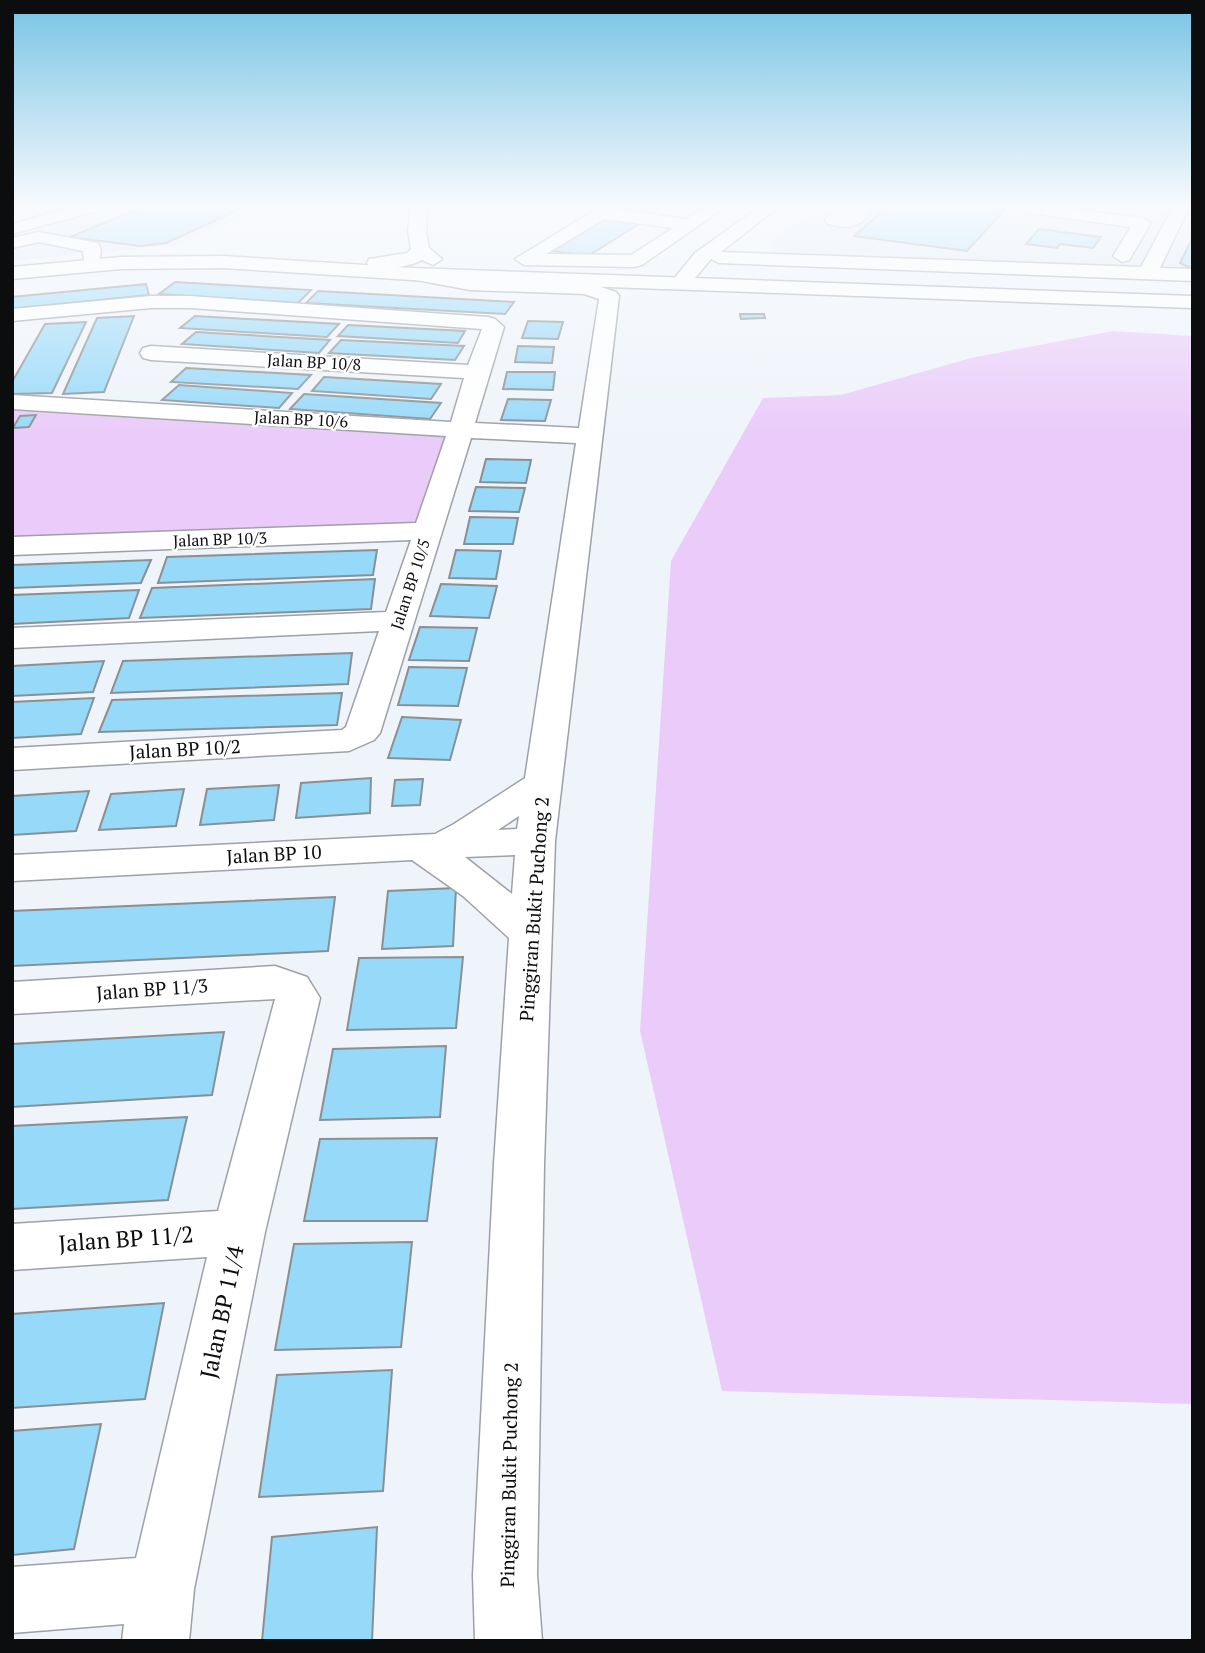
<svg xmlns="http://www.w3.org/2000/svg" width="1205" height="1653" viewBox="0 0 1205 1653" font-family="'PT Serif',serif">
	<rect width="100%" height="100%" fill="#eff4fa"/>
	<g fill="#e0e8f4">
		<polygon points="106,207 267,207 176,245 12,261 12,238"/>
		<polygon points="817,207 1193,207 1193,275 775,255 771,243"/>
	</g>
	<g fill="#eacbf9">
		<polygon points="1113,331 1193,336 1193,1404 722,1391 640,1031 671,561 763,398 841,395 971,358"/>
		<polygon points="12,402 461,429 428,531 12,546"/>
	</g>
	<g fill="#97d9f9" stroke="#899093" stroke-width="2">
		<polygon points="143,207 245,207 166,243 140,246 70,237"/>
		<polygon points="631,207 662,207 645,217 619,214"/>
		<polygon points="887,207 1007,207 967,251 854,236"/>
		<polygon points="610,216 644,221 588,256 552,251"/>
		<polygon points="1039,229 1101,237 1093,248 1060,244 1057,248 1026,244"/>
		<polygon points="1193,237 1193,268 1190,268 1180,263"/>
		<polygon points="175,282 311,290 298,303 159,294"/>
		<polygon points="146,284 149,295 12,309 12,297"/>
		<polygon points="318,291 514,302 505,314 306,303"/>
		<polygon points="740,314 764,314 765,318 741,319"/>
		<polygon points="134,316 104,392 63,394 97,318"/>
		<polygon points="195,316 339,324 327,337 180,328"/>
		<polygon points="528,321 563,322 558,339 522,338"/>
		<polygon points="86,322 52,393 12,394 12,382 45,324"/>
		<polygon points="348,325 465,331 458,343 338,336"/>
		<polygon points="196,332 330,340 319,353 182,344"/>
		<polygon points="341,340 464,346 455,360 329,353"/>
		<polygon points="518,346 554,347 552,363 515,362"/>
		<polygon points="186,368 311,375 298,389 171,382"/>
		<polygon points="507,372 555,372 553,390 503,389"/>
		<polygon points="324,377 441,384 431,399 312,391"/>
		<polygon points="179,385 292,393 279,408 162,400"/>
		<polygon points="304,394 441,403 430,419 290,409"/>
		<polygon points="508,399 551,400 545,421 501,420"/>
		<polygon points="36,415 29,427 13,428 20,416"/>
		<polygon points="486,459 531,460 526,483 480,482"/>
		<polygon points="476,487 525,488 519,512 469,511"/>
		<polygon points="470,517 518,518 513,544 464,544"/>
		<polygon points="377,550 373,575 158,583 167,557"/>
		<polygon points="456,550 501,551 496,579 449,578"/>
		<polygon points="151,560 141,583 12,588 12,565"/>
		<polygon points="375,579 371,609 140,618 152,588"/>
		<polygon points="441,584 497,586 489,618 430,616"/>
		<polygon points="139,590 129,618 12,624 12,595"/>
		<polygon points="420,627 477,628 469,661 409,660"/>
		<polygon points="352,653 348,684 111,693 123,661"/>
		<polygon points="104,661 93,692 12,696 12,666"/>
		<polygon points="409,667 467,668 458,706 398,705"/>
		<polygon points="342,693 337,725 99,732 112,700"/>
		<polygon points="94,698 81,734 12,738 12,702"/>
		<polygon points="402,717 461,720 450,760 388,758"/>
		<polygon points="371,778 370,813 296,818 301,783"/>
		<polygon points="423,779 420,805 392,806 395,780"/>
		<polygon points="279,785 274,820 200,825 207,789"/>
		<polygon points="184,789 176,826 99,830 111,794"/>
		<polygon points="89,791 76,831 12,835 12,796"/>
		<polygon points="456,888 453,946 382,949 388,891"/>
		<polygon points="335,897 328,951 12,966 12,911"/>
		<polygon points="463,957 456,1028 347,1030 359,958"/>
		<polygon points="224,1032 212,1095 12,1107 12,1044"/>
		<polygon points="446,1046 440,1117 320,1120 333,1049"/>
		<polygon points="187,1117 168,1200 12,1209 12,1126"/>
		<polygon points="437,1138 427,1221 304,1221 320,1139"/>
		<polygon points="412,1242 401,1347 275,1350 294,1244"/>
		<polygon points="164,1303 145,1399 12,1408 12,1314"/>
		<polygon points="392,1370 383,1491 259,1497 277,1375"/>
		<polygon points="101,1424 74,1549 12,1555 12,1431"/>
		<polygon points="377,1527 372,1641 262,1641 272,1537"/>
	</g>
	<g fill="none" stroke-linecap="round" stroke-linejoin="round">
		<defs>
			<g id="minor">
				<polygon points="73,207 98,207 96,211 12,234 12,224"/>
				<path d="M411,207H427L426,231L429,248L442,259L433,265L422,260C410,267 383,270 369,267L367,263L369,259L407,253L411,249L408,231Z"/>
				<path d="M600,207H619L617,210L686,219L706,207H725L642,265L635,267L524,265L515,259ZM604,219L673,228L631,255L546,254Z"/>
				<polygon points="760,207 778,207 721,252 1141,267 1173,207 1189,207 1160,268 1193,269 1193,281 719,263 711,259 689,285 675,285 672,281 695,253"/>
				<path d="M843,207H869L871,212C858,229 848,229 828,224L825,220L836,209Z"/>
				<polygon points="1027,207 1057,207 1142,218 1151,223 1129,260 1122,262 1113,256 1131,227 1037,214 1031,213"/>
				<path d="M39,232L98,243C102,249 101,256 98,262H84L83,251L39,242L12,248V238Z"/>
				<path d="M412,268L470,278L586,282L616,292L619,296L555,841L544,1164L537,1575L542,1641H475L473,1575L494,1164L509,938L463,896L412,860L12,881V855L435,834L454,824L525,778L576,443L471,438L380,733L374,740L349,751L12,770V748L342,730L346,727L379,631L12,648V628L386,612L411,540L12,555V537L416,523L446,436L12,409V395L451,422L464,378L151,360L143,358L140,353L143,348L151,346L468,365L482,329L190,308H151L12,321V309L151,296H190L488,317L495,319L504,327L475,423L579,428L599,299L584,294L470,290L405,278L402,274ZM519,816L517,829L498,830ZM515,855L512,894L465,857Z"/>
				<polygon points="275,966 307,977 320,998 265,1232 194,1589 189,1641 122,1641 124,1624 12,1633 12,1567 136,1558 207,1257 12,1270 12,1224 218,1211 275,999 12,1014 12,982"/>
			</g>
			<polygon id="major" points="223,256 412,268 1193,296 1193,308 412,280 223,268 121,269 12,279 12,267 121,257"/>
		</defs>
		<use href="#minor" stroke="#9da1a7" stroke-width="3"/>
		<use href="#major" stroke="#9da1a7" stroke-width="3"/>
		<use href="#minor" fill="#fff" fill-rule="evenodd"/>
		<use href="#major" fill="#fff" fill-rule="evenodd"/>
	</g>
	<linearGradient id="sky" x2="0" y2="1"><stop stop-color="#77c3e5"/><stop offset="0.47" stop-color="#f8fafd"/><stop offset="1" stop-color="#f8fafd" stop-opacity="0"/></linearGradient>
	<rect width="1205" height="438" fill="url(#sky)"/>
	<g text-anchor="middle" stroke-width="5" stroke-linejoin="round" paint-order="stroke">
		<g font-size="16" fill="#0c0d0f" stroke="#fff">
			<text transform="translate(314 362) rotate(3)" y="6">Jalan BP 10/8</text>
			<text transform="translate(301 419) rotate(3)" y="6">Jalan BP 10/6</text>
			<text transform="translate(220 539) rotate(-2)" y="6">Jalan BP 10/3</text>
			<text transform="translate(410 584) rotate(-72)" y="6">Jalan BP 10/5</text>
		</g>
		<g font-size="19" fill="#0c0d0f" stroke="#fff">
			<text transform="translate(185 749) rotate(-3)" y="7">Jalan BP 10/2</text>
			<text transform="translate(274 854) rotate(-3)" y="7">Jalan BP 10</text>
			<text transform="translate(534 909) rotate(-86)" y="7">Pinggiran Bukit Puchong 2</text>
			<text transform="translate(152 989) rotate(-4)" y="7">Jalan BP 11/3</text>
			<text transform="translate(509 1475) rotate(-89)" y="7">Pinggiran Bukit Puchong 2</text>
		</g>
		<g font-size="23" fill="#0c0d0f" stroke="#fff">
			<text transform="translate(126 1239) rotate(-4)" y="8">Jalan BP 11/2</text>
			<text transform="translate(222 1312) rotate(-78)" y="8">Jalan BP 11/4</text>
		</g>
	</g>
	<rect width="1205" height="1653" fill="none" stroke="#0c0d0f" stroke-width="28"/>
</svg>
